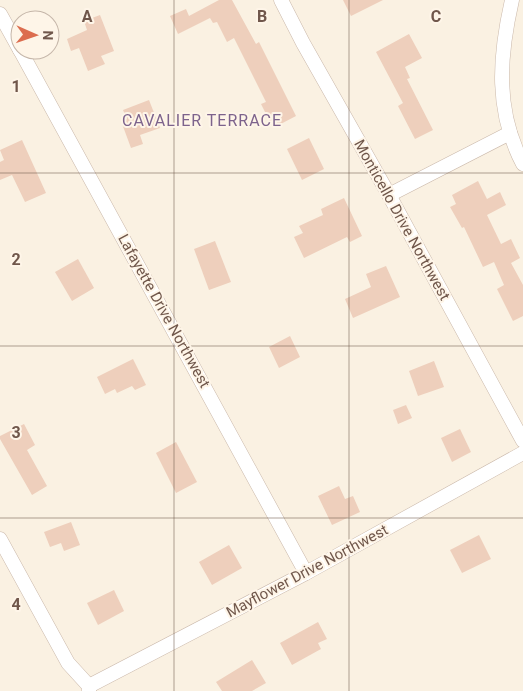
<svg xmlns="http://www.w3.org/2000/svg" width="523" height="691" viewBox="0 0 523 691" font-family="Roboto,sans-serif">
	<rect width="100%" height="100%" fill="#faf1e2"/>
	<g fill="#eecfbc">
		<polygon points="219,0 232,0 256,44 259,42 296,116 273,128 261,104 266,102 234,38 227,42 217,22 213,23 210,18 178,34 170,16 186,9 189,16"/>
		<polygon points="343,0 383,0 351,16"/>
		<polygon points="100,15 114,51 101,56 105,64 88,71 79,48 71,51 67,39 87,30 84,21"/>
		<polygon points="409,34 422,58 405,67 410,78 407,79 433,130 415,139 398,106 403,103 376,52"/>
		<polygon points="149,100 160,128 140,135 143,144 131,148 121,121 127,119 123,110"/>
		<polygon points="309,138 324,169 302,180 287,149"/>
		<polygon points="22,140 46,193 25,202 12,175 0,180 0,162 4,160 0,150"/>
		<polygon points="478,181 487,199 500,192 506,205 487,215 501,244 511,239 520,258 511,263 523,285 523,316 513,321 497,289 504,285 494,262 483,267 464,227 462,228 450,207 456,204 452,195"/>
		<polygon points="344,198 362,236 350,242 347,237 304,258 294,237 303,233 299,226 323,215 321,209"/>
		<polygon points="215,241 231,282 209,290 194,249"/>
		<polygon points="78,259 94,288 72,301 55,272"/>
		<polygon points="386,266 400,297 353,318 345,299 371,287 366,274"/>
		<polygon points="290,336 300,357 279,368 269,347"/>
		<polygon points="133,359 146,385 135,390 132,386 117,393 115,389 105,394 97,377"/>
		<polygon points="434,361 444,387 418,396 409,371"/>
		<polygon points="406,405 412,418 398,424 393,410"/>
		<polygon points="24,424 35,445 27,450 47,486 32,495 0,439 0,436"/>
		<polygon points="460,429 471,452 452,462 441,438"/>
		<polygon points="176,442 197,482 176,493 156,453"/>
		<polygon points="339,486 345,499 353,496 360,512 332,525 318,496"/>
		<polygon points="71,522 80,545 64,551 61,543 50,547 44,532"/>
		<polygon points="479,535 491,559 462,573 450,550"/>
		<polygon points="229,545 242,568 212,585 199,562"/>
		<polygon points="114,590 124,611 98,625 87,603"/>
		<polygon points="318,622 327,639 318,643 321,649 292,665 280,643"/>
		<polygon points="252,660 266,683 252,691 222,691 216,682"/>
	</g>
	<g fill="none" stroke-linecap="round" stroke-linejoin="round">
		<defs>
			<g id="minor">
				<polyline points="281,0 303,43 389,195 523,441"/>
				<path d="M512,0C499,57 495,111 523,164"/>
				<polyline points="0,14 20,50"/>
				<polyline points="20,50 306,573"/>
				<polyline points="389,195 510,133"/>
				<polyline points="0,539 68,663 89,686 89,691"/>
				<polyline points="89,686 306,573 523,453"/>
			</g>
		</defs>
		<use href="#minor" stroke="#cab8aa" stroke-width="15"/>
		<use href="#minor" stroke="#fff" stroke-width="14"/>
	</g>
	<path fill="none" stroke="#70574b" stroke-width="1" stroke-opacity="0.55" d="M174,0V691M349,0V691M0,173H523M0,346H523M0,518H523"/>
	<g text-anchor="middle" stroke-width="4" stroke-linejoin="round" paint-order="stroke">
		<g font-size="15" fill="#70574b" stroke="#fef5e8">
			<text transform="translate(402 220) rotate(61)" y="5">Monticello Drive Northwest</text>
			<text transform="translate(164 311) rotate(61)" y="5">Lafayette Drive Northwest</text>
			<text transform="translate(307 571) rotate(-28)" y="5">Mayflower Drive Northwest</text>
		</g>
		<g font-size="16" letter-spacing="1" fill="#7d638c" stroke="#fef5e8">
			<text x="202" y="126">CAVALIER TERRACE</text>
		</g>
	</g>
	<g font-size="16" text-anchor="middle" font-weight="bold" fill="#70574b" stroke="#fef5e8" stroke-width="4" stroke-linejoin="round" paint-order="stroke">
		<text x="87" y="22">A</text>
		<text x="262" y="22">B</text>
		<text x="436" y="22">C</text>
		<text x="16" y="92">1</text>
		<text x="16" y="265">2</text>
		<text x="16" y="438">3</text>
		<text x="16" y="610">4</text>
	</g>
	<g transform="translate(35 35) rotate(92)"><circle r="24" fill="#fef5e8" stroke="#c5b6a9"/>
	<path d="M0-4L9 19L0 12L-9 19Z" fill="#dc6d4f"/>
	<text y="-8" font-size="14" font-weight="bold" text-anchor="middle" fill="#70574b">N</text>
	</g>
</svg>
